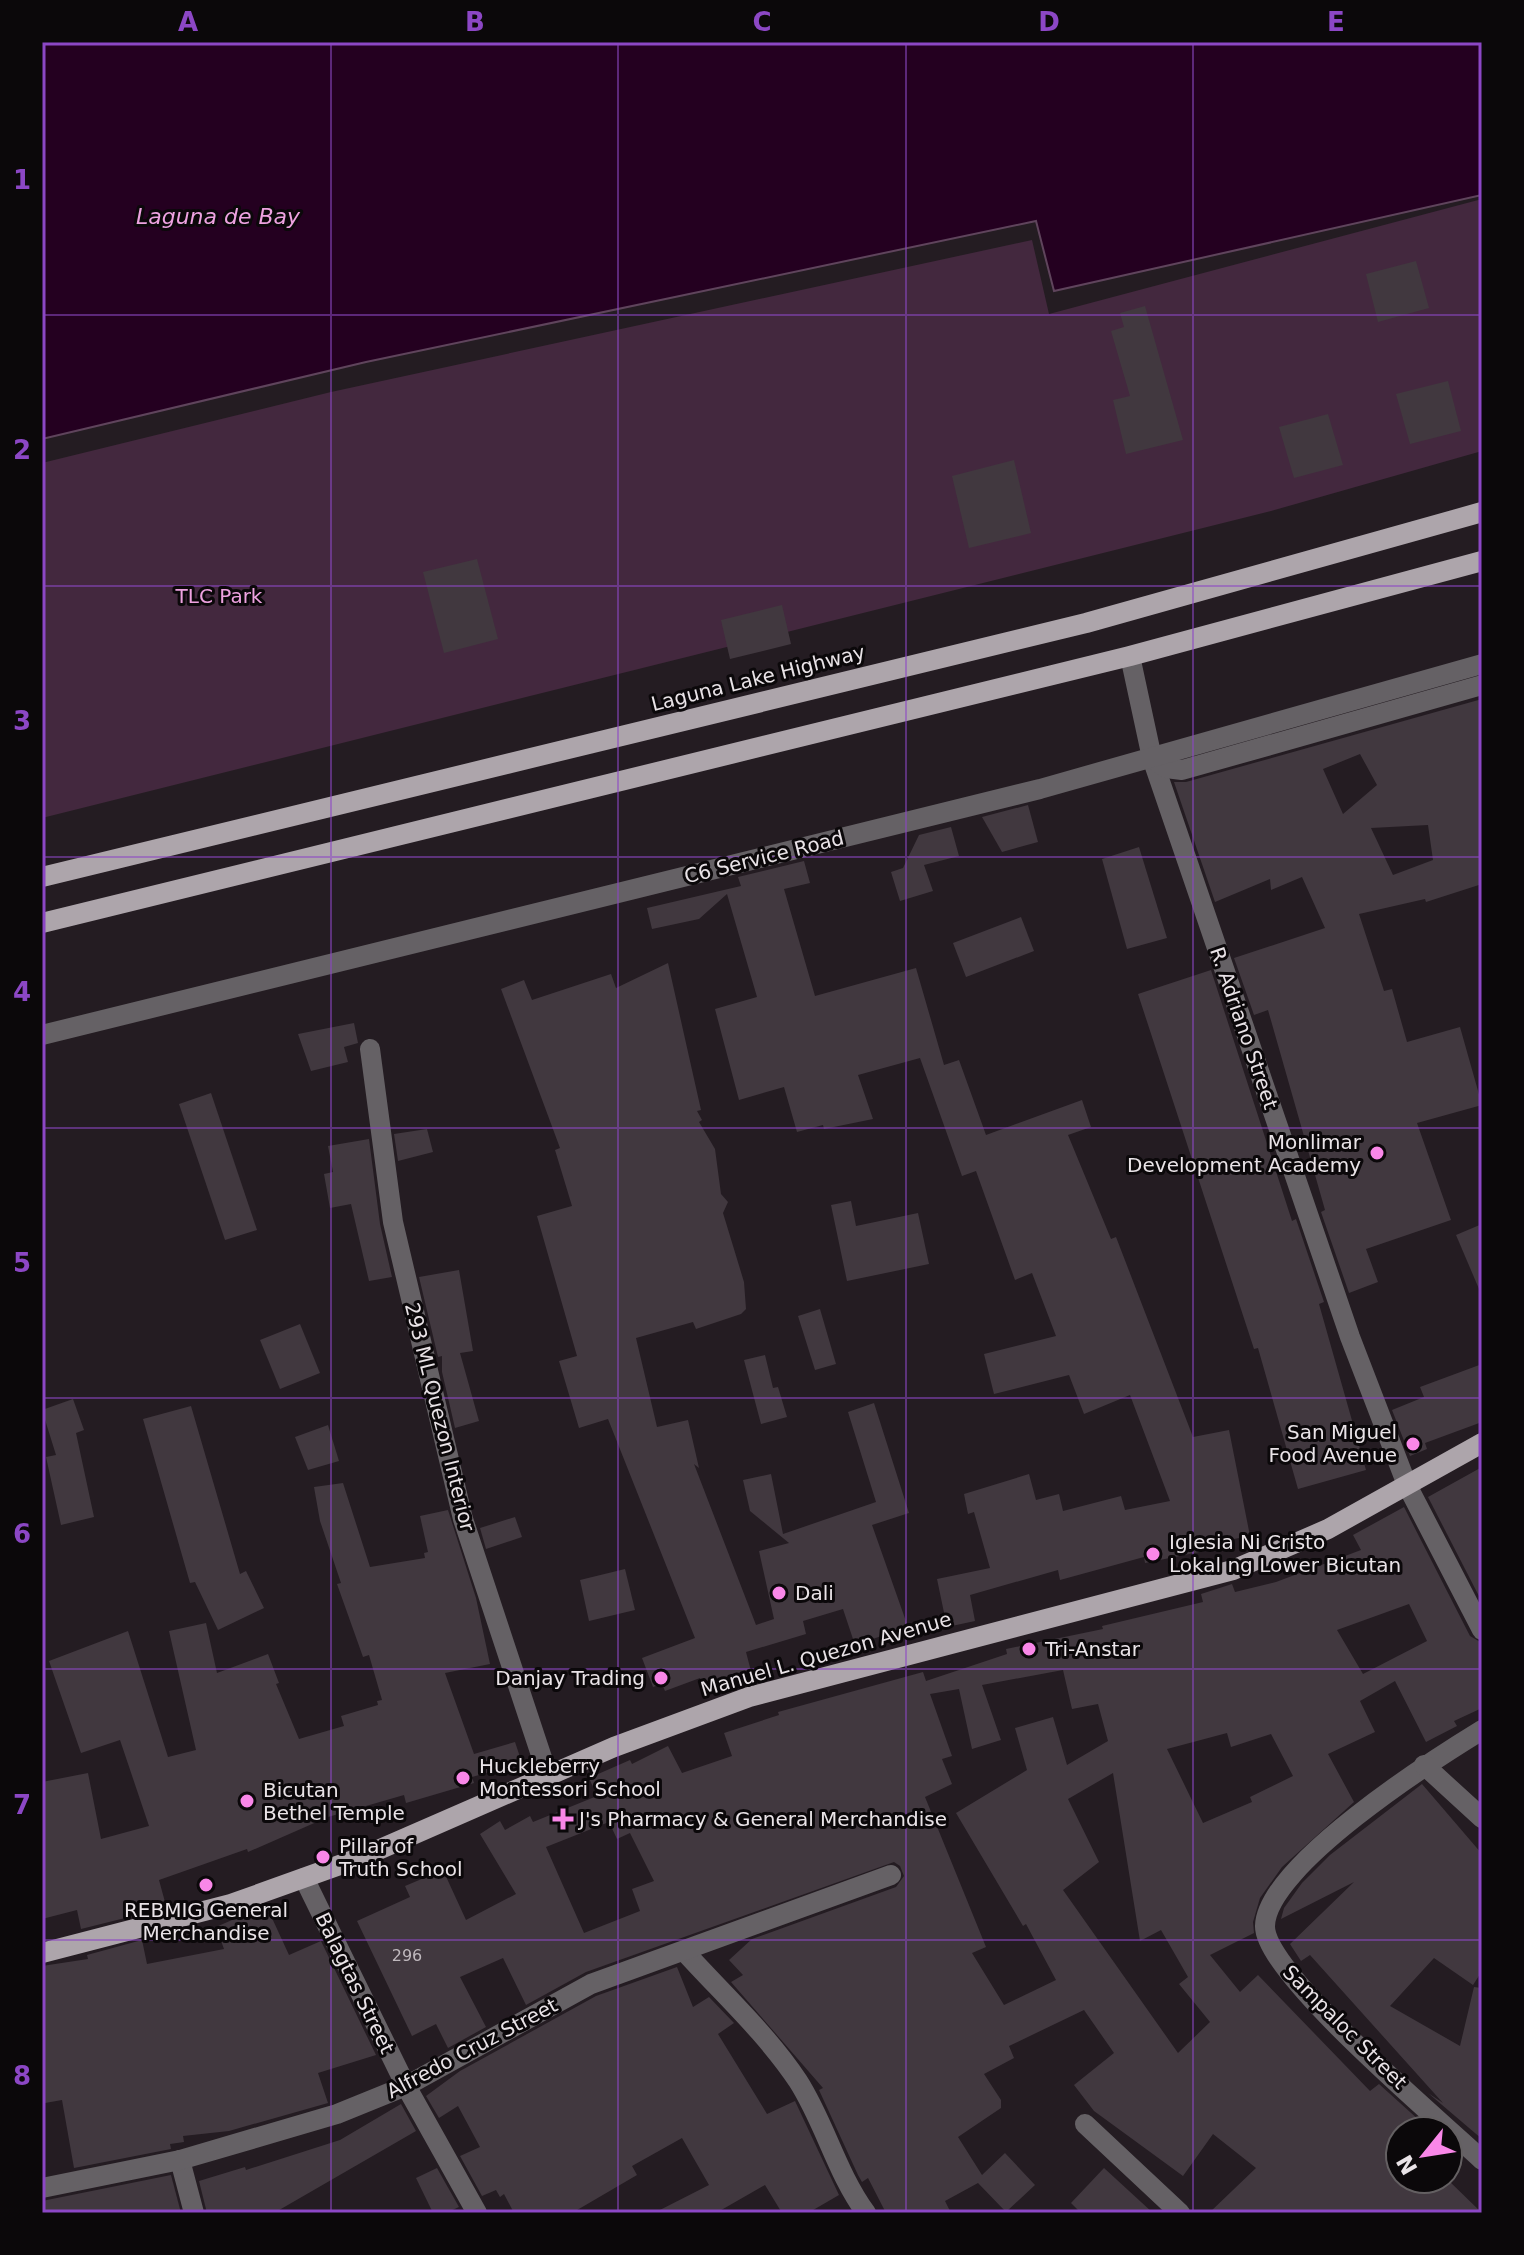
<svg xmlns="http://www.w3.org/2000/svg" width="1524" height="2255" viewBox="0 0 1524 2255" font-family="'DejaVu Sans',sans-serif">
	<rect width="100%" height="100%" fill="#241c22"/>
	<polygon fill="#43283e" points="1482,199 1482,451 1271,511 42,818 42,463 331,392 1032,240 1049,314"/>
	<polygon fill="#240020" stroke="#5f445c" stroke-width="2" points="42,42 1482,42 1482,195 1054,291 1036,221 366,362 42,439"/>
	<g fill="#41383f" fill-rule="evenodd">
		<polygon points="1416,261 1429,308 1378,322 1366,274"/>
		<polygon points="1145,306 1183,440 1126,454 1113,400 1130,396 1111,331 1124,327 1120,313"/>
		<polygon points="1448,381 1461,431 1410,444 1396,394"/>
		<polygon points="1328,414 1343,465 1294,478 1279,427"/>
		<polygon points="1014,460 1031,533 969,548 952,476"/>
		<polygon points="477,559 498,639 444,653 423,572"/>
		<polygon points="782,605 791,644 730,659 721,620"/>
		<path d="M1482,699V884L1426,902L1425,899L1359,914L1384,991L1392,989L1407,1042L1460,1027L1482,1105L1417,1123L1451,1220L1366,1249L1378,1282L1349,1293L1321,1212L1325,1210L1268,1010L1254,1015L1234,958L1325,928L1302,877L1271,890L1270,879L1215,902L1174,782H1186ZM1360,754L1377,785L1343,814L1323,769ZM1428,825L1433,860L1393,875L1371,828Z"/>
		<polygon points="1028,805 1038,842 1002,852 982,817"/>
		<polygon points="951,827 959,856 924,865 933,891 900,901 891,872 903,868 919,835"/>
		<polygon points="1139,847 1167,938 1127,949 1102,859"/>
		<polygon points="804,861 810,883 784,889 815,996 916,968 944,1065 959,1060 986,1135 1082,1100 1091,1127 1068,1135 1111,1239 1116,1237 1193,1437 1229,1430 1250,1536 1218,1542 1219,1548 1145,1563 1144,1557 1060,1580 1058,1570 970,1595 975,1621 947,1627 937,1579 990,1568 974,1512 968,1514 964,1494 1029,1474 1036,1500 1059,1494 1063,1511 1121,1496 1125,1510 1170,1501 1130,1395 1084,1414 1069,1375 994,1394 984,1354 1056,1336 1032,1273 1015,1280 976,1171 962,1176 920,1058 858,1075 873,1119 824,1129 823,1125 797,1132 784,1087 739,1100 715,1009 757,997 727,894 699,919 652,929 647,908 741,886 738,877"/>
		<polygon points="1021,917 1034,951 966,977 953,943"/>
		<polygon points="668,963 701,1110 697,1111 702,1120 699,1122 715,1149 721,1194 728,1202 723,1213 744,1282 746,1309 741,1314 696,1329 693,1322 636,1338 657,1427 688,1420 699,1468 694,1464 756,1625 774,1619 759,1551 789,1543 750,1511 743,1480 771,1474 783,1534 876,1502 848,1412 874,1403 909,1513 872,1525 908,1627 855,1645 843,1609 803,1621 806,1634 746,1652 752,1675 703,1688 700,1678 665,1691 662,1684 653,1687 642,1658 695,1638 608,1419 579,1428 559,1361 577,1356 537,1216 572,1206 555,1150 560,1148 501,989 524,980 532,1000 611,974 616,988"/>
		<polygon points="1211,970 1292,1221 1296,1219 1324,1302 1319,1304 1366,1470 1298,1489 1258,1348 1254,1349 1138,994"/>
		<polygon points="354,1023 358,1043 344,1047 348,1062 311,1071 298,1034"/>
		<polygon points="211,1093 257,1230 225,1240 179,1104"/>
		<polygon points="427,1129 433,1152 398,1161 394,1134"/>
		<polygon points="369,1139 380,1224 392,1277 369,1281 351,1204 330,1208 324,1174 333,1172 328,1146"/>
		<polygon points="851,1201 856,1226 918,1213 929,1264 847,1281 831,1205"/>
		<polygon points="1482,1224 1482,1296 1456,1235"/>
		<polygon points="459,1270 473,1351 460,1353 479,1421 455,1428 442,1372 442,1356 438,1357 419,1277"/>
		<polygon points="820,1309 836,1364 815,1370 798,1316"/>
		<polygon points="300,1324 320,1373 280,1389 260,1340"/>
		<polygon points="765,1355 773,1388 778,1387 787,1417 761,1424 744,1360"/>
		<polygon points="1482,1364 1482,1422 1425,1443 1427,1449 1410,1456 1392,1410 1424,1397 1420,1387"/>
		<polygon points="73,1399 84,1430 76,1433 94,1517 61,1525 46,1457 56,1455 42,1410"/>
		<polygon points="191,1406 240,1574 246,1571 264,1608 218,1630 195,1582 190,1583 143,1419"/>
		<polygon points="328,1425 339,1461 308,1470 295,1437"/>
		<polygon points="1482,1467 1482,1602 1428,1497"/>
		<polygon points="343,1483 370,1567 425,1558 424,1553 428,1552 420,1516 448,1510 476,1598 490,1664 445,1673 474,1754 515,1742 522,1763 472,1777 474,1783 406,1803 404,1795 328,1817 248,1852 247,1849 159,1880 165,1902 136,1910 137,1915 81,1929 77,1910 42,1919 42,1782 88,1773 101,1839 149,1826 120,1740 81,1753 49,1661 128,1631 168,1757 196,1750 169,1631 206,1623 217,1673 268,1654 279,1683 276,1684 299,1739 344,1726 341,1716 378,1705 377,1701 382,1700 369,1655 363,1657 337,1584 341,1583 320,1521 314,1487"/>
		<path d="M1404,1507L1470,1636L1482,1643V1708L1454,1721L1457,1726L1426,1742L1395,1681L1360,1701L1375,1732L1328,1754L1354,1802L1282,1867L1260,1898L1253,1922L1254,1933L1210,1955L1240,1992L1258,1975L1370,2091L1379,2084L1431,2131H1400V2179H1447L1482,2213H1209L1256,2168L1213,2134L1183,2176L1094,2111L1074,2085L1114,2053L1084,2010L1009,2046L1014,2058L984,2074L1001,2100V2108L958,2137L982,2175L1005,2153L1035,2185L1006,2212L978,2183L945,2201L951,2213H886L868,2178L862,2182L858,2175L819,2090L823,2088L731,1982L743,1975L729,1960L752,1939L896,1887L904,1876L900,1866L894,1862L586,1972L526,2005L503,1958L460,1977L486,2027L448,2048L436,2024L412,2036L357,1921L410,1897L405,1886L443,1870L466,1920L516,1894L480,1834L500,1821L505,1830L530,1816L533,1822L597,1796L589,1778L630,1760L632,1764L668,1746L682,1773L732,1756L724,1733L779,1715L778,1712L923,1672L926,1681L1007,1654L1006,1649L1103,1629L1102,1626L1203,1602L1201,1594L1232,1584L1235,1592L1276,1582L1361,1550L1353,1535ZM1409,1604L1427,1641L1363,1674L1337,1630ZM1063,1670L1072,1709L1098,1704L1108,1741L1067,1765L1053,1717L1015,1728L1027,1770L956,1813L1023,1926L1026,1924L1056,1980L1004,2005L972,1953L986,1947L925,1797L952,1784L942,1759L952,1756L930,1694L959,1689L972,1749L1001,1740L982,1685ZM1227,1733L1231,1747L1271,1734L1293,1776L1250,1797L1252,1802L1203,1823L1167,1749ZM1113,1773L1140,1941L1161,1930L1188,1977L1179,1984L1210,2022L1178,2053L1063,1890L1099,1862L1068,1799ZM609,1822L617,1839L630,1833L654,1881L632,1889L640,1911L584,1933L546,1847Z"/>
		<polygon points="515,1517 522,1537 486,1549 480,1528"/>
		<polygon points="625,1569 635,1610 589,1621 580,1580"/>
		<polygon points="1422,1784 1482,1854 1482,1971 1473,1985 1434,1958 1390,2006 1460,2046 1474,1987 1482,1988 1482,2139 1428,2093 1443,2103 1310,1955 1301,1961 1290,1944 1354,1882 1281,1919 1284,1908 1302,1883 1330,1855"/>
		<polygon points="266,1905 289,1955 321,1941 376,2055 318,2073 328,2103 229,2131 183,2136 184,2142 170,2144 171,2149 74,2168 62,2100 45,2103 42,2086 42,1966 88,1959 87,1955 142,1940 147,1964 224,1949 216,1927"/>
		<polygon points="677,1967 693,2007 709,1997 734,2023 718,2034 767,2114 795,2101 839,2195 808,2213 782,2213 765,2185 716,2213 654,2213 709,2185 682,2138 632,2166 637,2175 572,2213 514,2213 504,2194 500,2197 496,2190 482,2196 460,2156 480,2147 458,2106 439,2118 426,2096 460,2071 596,1996"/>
		<polygon points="401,2104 416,2131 274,2213 207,2213 199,2181 245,2167 246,2170 340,2140"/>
		<polygon points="437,2168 459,2207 446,2213 433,2213 416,2178"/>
		<polygon points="1104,2168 1153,2213 1081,2213 1071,2203"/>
		<polygon points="171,2175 181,2213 42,2213 42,2201"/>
	</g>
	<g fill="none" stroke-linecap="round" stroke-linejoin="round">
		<g stroke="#656165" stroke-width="20">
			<polyline points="1130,656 1152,758 1350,1337 1407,1485 1482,1630"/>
			<polyline points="1152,758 1166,768 1182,770 1482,685"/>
			<polyline points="42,1035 1040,789 1482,664"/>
			<polyline points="370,1049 393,1222 463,1519 548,1776"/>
			<path d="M1482,1730C1433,1760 1266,1866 1265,1926C1264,1973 1442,2122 1482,2160"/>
			<polyline points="1424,1765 1482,1818"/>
			<polyline points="304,1878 406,2086 477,2213"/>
			<path d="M684,1951C722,1993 766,2033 798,2081C825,2123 836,2172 866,2213"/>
			<polyline points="1085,2124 1180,2213"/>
			<polyline points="180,2160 194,2213"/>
			<polyline points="42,2188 180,2160 337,2114 406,2086 591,1984 891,1875"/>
		</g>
		<g stroke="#ada5ab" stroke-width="20">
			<polyline points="42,877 1086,623 1482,512"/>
			<polyline points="42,923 1130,656 1482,561"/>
			<polyline points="42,1953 231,1904 362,1857 614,1747 749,1697 1233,1570 1328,1529 1482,1443"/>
		</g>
	</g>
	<path fill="none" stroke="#8c47c5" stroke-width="2" stroke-opacity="0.55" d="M331,42V2213M618,42V2213M906,42V2213M1193,42V2213M42,315H1482M42,586H1482M42,857H1482M42,1128H1482M42,1398H1482M42,1669H1482M42,1940H1482"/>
	<g fill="#f987e8" stroke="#0b080a" stroke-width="3">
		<circle cx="1377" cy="1153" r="8"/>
		<circle cx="1413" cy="1444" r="8"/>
		<circle cx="1153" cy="1554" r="8"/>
		<circle cx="779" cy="1593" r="8"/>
		<circle cx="1029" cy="1649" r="8"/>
		<circle cx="661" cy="1678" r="8"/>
		<circle cx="463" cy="1778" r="8"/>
		<circle cx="247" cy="1801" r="8"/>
		<path d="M559 1807h8v8h8v8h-8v8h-8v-8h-8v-8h8z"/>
		<circle cx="323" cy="1857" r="8"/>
		<circle cx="206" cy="1885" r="8"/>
	</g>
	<g text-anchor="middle" stroke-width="6" stroke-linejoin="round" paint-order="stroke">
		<g font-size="16" fill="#bfb8bd">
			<text x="407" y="1961">296</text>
		</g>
		<g font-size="20" fill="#eea2e0" stroke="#0b080a">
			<text x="219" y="603">TLC Park</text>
		</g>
		<g font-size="20" fill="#e9e3e7" stroke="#0b080a">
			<text transform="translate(758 678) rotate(-14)" y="7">Laguna Lake Highway</text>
			<text transform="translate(764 857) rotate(-14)" y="7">C6 Service Road</text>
			<text transform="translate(1244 1028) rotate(71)" y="7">R. Adriano Street</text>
			<text transform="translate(440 1417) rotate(76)" y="7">293 ML Quezon Interior</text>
			<text transform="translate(826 1654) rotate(-16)" y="7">Manuel L. Quezon Avenue</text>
			<text transform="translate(355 1983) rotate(64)" y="7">Balagtas Street</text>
			<text transform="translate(1345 2027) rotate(45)" y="7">Sampaloc Street</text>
			<text transform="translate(472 2048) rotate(-28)" y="7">Alfredo Cruz Street</text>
		</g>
		<g font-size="20" fill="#e9e3e7" stroke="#0b080a" text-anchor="start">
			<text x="1361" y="1149" text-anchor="end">Monlimar<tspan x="1361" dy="23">Development Academy</tspan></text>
			<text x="1397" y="1439" text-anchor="end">San Miguel<tspan x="1397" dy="23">Food Avenue</tspan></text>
			<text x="1169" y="1549">Iglesia Ni Cristo<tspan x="1169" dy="23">Lokal ng Lower Bicutan</tspan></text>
			<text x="795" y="1600">Dali</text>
			<text x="1045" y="1656">Tri-Anstar</text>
			<text x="645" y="1685" text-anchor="end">Danjay Trading</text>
			<text x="479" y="1773">Huckleberry<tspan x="479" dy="23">Montessori School</tspan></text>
			<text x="263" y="1797">Bicutan<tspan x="263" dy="23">Bethel Temple</tspan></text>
			<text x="579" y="1826">J's Pharmacy &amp; General Merchandise</text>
			<text x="339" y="1853">Pillar of<tspan x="339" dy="23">Truth School</tspan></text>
			<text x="206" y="1917" text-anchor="middle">REBMIG General<tspan x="206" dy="23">Merchandise</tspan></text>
		</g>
		<g font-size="22" font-style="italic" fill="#eda2e0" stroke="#0b080a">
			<text x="218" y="224">Laguna de Bay</text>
		</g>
	</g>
	<rect width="1524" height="2255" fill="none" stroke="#0b080a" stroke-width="88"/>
	<g transform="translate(1424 2155) rotate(240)"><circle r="38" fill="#0b080a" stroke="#646062" stroke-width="2"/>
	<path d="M0-6L14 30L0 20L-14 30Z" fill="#f987e8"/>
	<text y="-12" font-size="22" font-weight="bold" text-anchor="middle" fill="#e9e3e7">N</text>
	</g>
	<rect x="44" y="44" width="1436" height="2167" fill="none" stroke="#8c47c5" stroke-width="3"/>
	<g font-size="26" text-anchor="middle" font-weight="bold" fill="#8c47c5">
		<text x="188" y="31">A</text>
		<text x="475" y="31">B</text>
		<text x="762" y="31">C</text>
		<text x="1049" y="31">D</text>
		<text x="1336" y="31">E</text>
		<text x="22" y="189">1</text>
		<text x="22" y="459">2</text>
		<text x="22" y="730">3</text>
		<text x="22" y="1001">4</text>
		<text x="22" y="1272">5</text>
		<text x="22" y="1543">6</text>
		<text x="22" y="1814">7</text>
		<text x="22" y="2085">8</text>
	</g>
</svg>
